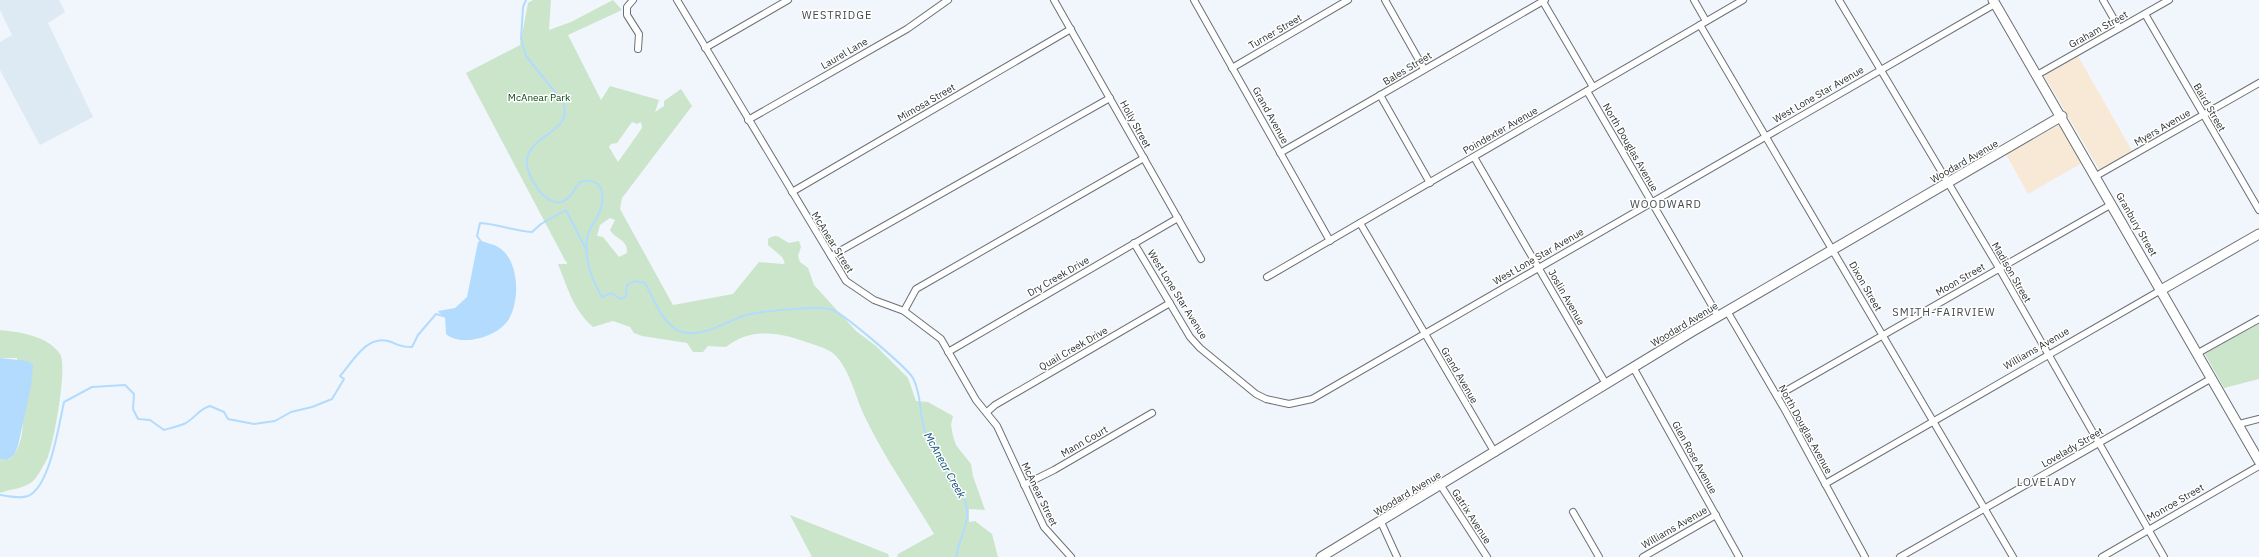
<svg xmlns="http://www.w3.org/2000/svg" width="2259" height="557" viewBox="0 0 2259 557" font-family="'IBM Plex Sans',sans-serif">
	<rect width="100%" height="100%" fill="#f0f6fb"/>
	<g fill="#f8e9d6">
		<polygon points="2078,56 2132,151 2099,169 2045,77 2046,74"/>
		<polygon points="2058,125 2062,127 2082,163 2028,194 2006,154"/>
	</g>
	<polygon fill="#dde9f3" points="0,0 59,0 65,12 48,23 93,117 40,145 0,70 0,42 12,35 0,10"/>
	<g fill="#cbe5cb" fill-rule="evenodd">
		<path d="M533,0H551L549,30L571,22L613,0L622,10L568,35L601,100L610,86L659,100L655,112L664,106V101L681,89L692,106L622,198L620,209L673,305L733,294L759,262L783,264L785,263L782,257L768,245V239C778,232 780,239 789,243L799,241L801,247L798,256L800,262L808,268L814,285L856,331L876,346L908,378L916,401L928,402L953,416L951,425L953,436L956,445L971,464L973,476L985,510L969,509V522L975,521L992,534L998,557H897L898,554L934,534C911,495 882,454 863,413C855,395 850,371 836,356C829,349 821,347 812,344C783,333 752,326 726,347L708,346L703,352H693L687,343L642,336L634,333L630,327L613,321L593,327C573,309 568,289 558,264H567V261L566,262L466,73L520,45L528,3ZM632,122L637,124L641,122L642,128L618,162L609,147L611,144L617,143ZM610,218L615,220L610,230C616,240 628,239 627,253L619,257L603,237L597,236L600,225Z"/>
		<polygon points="2259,322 2259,379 2224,388 2205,354"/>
		<path d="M0,330C20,332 48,336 60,354C68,366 54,442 48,457C45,463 37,478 32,482C23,489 10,489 0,493V459L9,460C33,440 20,386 17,358H0Z"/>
		<polygon points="790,515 888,554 889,557 812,557"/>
	</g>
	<g fill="#b2dbfe">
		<path d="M481,241C487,243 493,244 498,247C519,259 520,298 510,317C501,336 462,348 446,334L445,316L440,314L438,311L455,308L467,297L478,242Z"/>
		<polygon points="0,358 28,361 33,365 31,386 18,446 14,455 8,460 0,459"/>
	</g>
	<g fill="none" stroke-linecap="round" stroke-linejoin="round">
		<g stroke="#b2dbfe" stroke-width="2">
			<path d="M526,0L523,7L521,39L526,56L563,102C574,132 532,133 527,159C524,175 549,214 567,199C572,195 576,187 580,182C607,175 605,202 597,218C594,223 590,227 589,232C586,237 586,250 587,256C588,269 595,285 602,297L611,293L621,299L626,296L627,285L634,281L645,283C654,299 662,323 679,331C698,339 723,324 740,317C755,311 813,306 830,309C840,310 907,368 913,378C922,395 919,414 925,431C935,458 969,487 967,516C966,530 958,543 956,557"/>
			<path d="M482,243L477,236L480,223C498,224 514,231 532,232L541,224L566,210L587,251"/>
			<path d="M0,495C9,496 19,499 28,496C50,487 59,424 64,402L92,387L125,385L134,394L133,409L138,419L150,420L164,430C171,428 180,426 186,423C196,417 199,409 210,406L224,412L228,419L254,424L275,421L291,412L312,407L332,399L344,379L340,376C352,363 366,335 388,341C399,344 397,347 412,347L418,335L436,314L447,317"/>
		</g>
		<defs>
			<g id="street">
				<polyline points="633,0 627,7 627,15 639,34 638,49"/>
				<polyline points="677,0 846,281 874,300 904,311 941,339 976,400 997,426 1044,527 1071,557"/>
				<polyline points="1054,0 1201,259"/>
				<polyline points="1194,0 1330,241"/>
				<polyline points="1385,0 1424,69"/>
				<polyline points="1542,0 1593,87"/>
				<polyline points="1694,0 1706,21"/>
				<polyline points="1839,0 1999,268 2164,557"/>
				<polyline points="2103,0 2119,28"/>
				<polyline points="2145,14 2259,210"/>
				<polyline points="1700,25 2013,557"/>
				<polyline points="705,48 788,0"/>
				<polyline points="1232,68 1348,0"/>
				<polyline points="2037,75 2169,0"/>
				<polyline points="1587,91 1718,316"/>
				<polyline points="1380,95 1430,183"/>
				<polyline points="748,120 907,29 948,0"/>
				<polyline points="1280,153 1545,0"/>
				<polyline points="1474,157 1606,384"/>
				<polyline points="2096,176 2259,83"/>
				<polyline points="792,192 1071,29"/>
				<polyline points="1360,223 1495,453"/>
				<polyline points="1134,243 1190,337 1200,348 1256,394 1266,399 1289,404 1312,399 1995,4"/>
				<polyline points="831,256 1110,98"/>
				<polyline points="1267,277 1743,0"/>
				<polyline points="904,311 916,289 1144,158"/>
				<polyline points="1727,311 1785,410 1865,557"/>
				<polyline points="948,352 1178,218"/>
				<polyline points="2198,353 2259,319"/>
				<polyline points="1633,367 1739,557"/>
				<polyline points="1777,396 2112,204"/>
				<polyline points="987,412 995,405 1170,303"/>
				<polyline points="2239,424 2259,419"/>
				<polyline points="1825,484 2161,290"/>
				<polyline points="1024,485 1054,470 1152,413"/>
				<polyline points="1441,486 1487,557"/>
				<polyline points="1573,512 1599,557"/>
				<polyline points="1381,522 1397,557"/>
				<polyline points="1643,557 1716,515"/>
				<polyline points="1900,557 2212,378"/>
				<polyline points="2102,557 2259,466"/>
			</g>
			<g id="secondary">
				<polyline points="1993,0 2259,461"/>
				<polyline points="2161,290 2259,234"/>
				<polyline points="1321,557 1693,331 2062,116"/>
			</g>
		</defs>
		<use href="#street" stroke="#6c7175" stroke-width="8"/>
		<use href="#secondary" stroke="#6c7175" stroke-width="11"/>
		<use href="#street" stroke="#fff" stroke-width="6"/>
		<use href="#secondary" stroke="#fff" stroke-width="9"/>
	</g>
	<g text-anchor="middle" stroke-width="3" stroke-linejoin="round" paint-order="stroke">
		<g font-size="10" fill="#2c2f30" stroke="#fff">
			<text transform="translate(2098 29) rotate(-29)" y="4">Graham Street</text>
			<text transform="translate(1275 31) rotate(-30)" y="4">Turner Street</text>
			<text transform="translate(844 53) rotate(-30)" y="4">Laurel Lane</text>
			<text transform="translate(1407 68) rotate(-31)" y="4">Bales Street</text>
			<text transform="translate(1818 94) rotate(-30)" y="4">West Lone Star Avenue</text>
			<text transform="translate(926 102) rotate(-30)" y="4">Mimosa Street</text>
			<text transform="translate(2210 107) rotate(60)" y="4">Baird Street</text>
			<text transform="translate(1271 115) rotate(61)" y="4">Grand Avenue</text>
			<text transform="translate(1136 124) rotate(61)" y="4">Holly Street</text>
			<text transform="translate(2162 127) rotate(-30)" y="4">Myers Avenue</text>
			<text transform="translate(1500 130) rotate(-30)" y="4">Poindexter Avenue</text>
			<text transform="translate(1631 147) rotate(60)" y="4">North Douglas Avenue</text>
			<text transform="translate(1964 161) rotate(-30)" y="4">Woodard Avenue</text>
			<text transform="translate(2137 224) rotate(60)" y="4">Granbury Street</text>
			<text transform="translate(833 242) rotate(58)" y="4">McAnear Street</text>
			<text transform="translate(1538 256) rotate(-30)" y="4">West Lone Star Avenue</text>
			<text transform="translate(2012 272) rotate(60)" y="4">Madison Street</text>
			<text transform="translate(1058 276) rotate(-30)" y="4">Dry Creek Drive</text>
			<text transform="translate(1960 279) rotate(-30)" y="4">Moon Street</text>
			<text transform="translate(1866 286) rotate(60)" y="4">Dixon Street</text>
			<text transform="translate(1178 294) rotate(58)" y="4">West Lone Star Avenue</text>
			<text transform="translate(1567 297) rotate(60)" y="4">Joslin Avenue</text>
			<text transform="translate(1684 324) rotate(-31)" y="4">Woodard Avenue</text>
			<text transform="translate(1073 348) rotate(-30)" y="4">Quail Creek Drive</text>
			<text transform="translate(2036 348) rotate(-30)" y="4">Williams Avenue</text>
			<text transform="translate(1460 375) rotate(60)" y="4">Grand Avenue</text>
			<text transform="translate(1806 429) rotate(61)" y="4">North Douglas Avenue</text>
			<text transform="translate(1084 441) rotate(-30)" y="4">Mann Court</text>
			<text transform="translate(2072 447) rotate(-30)" y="4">Lovelady Street</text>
			<text transform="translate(1695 457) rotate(61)" y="4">Glen Rose Avenue</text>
			<text transform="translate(1407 493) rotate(-31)" y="4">Woodard Avenue</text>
			<text transform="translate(1040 494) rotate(64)" y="4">McAnear Street</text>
			<text transform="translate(2175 502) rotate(-30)" y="4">Monroe Street</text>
			<text transform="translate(1472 516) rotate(57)" y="4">Gatrix Avenue</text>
			<text transform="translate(1674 527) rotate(-30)" y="4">Williams Avenue</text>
		</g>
		<g font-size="10" fill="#023c0c" stroke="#fff">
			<text x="539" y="101">McAnear Park</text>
		</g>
		<g font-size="11" letter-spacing="1" fill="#45494d" stroke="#fff">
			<text x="837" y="19">WESTRIDGE</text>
			<text x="1666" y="208">WOODWARD</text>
			<text x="1944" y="316">SMITH-FAIRVIEW</text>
			<text x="2047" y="486">LOVELADY</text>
		</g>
		<g font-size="11" font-style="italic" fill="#0f507c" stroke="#fff">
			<text transform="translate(945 465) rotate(61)" y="4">McAnear Creek</text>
		</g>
	</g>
</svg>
